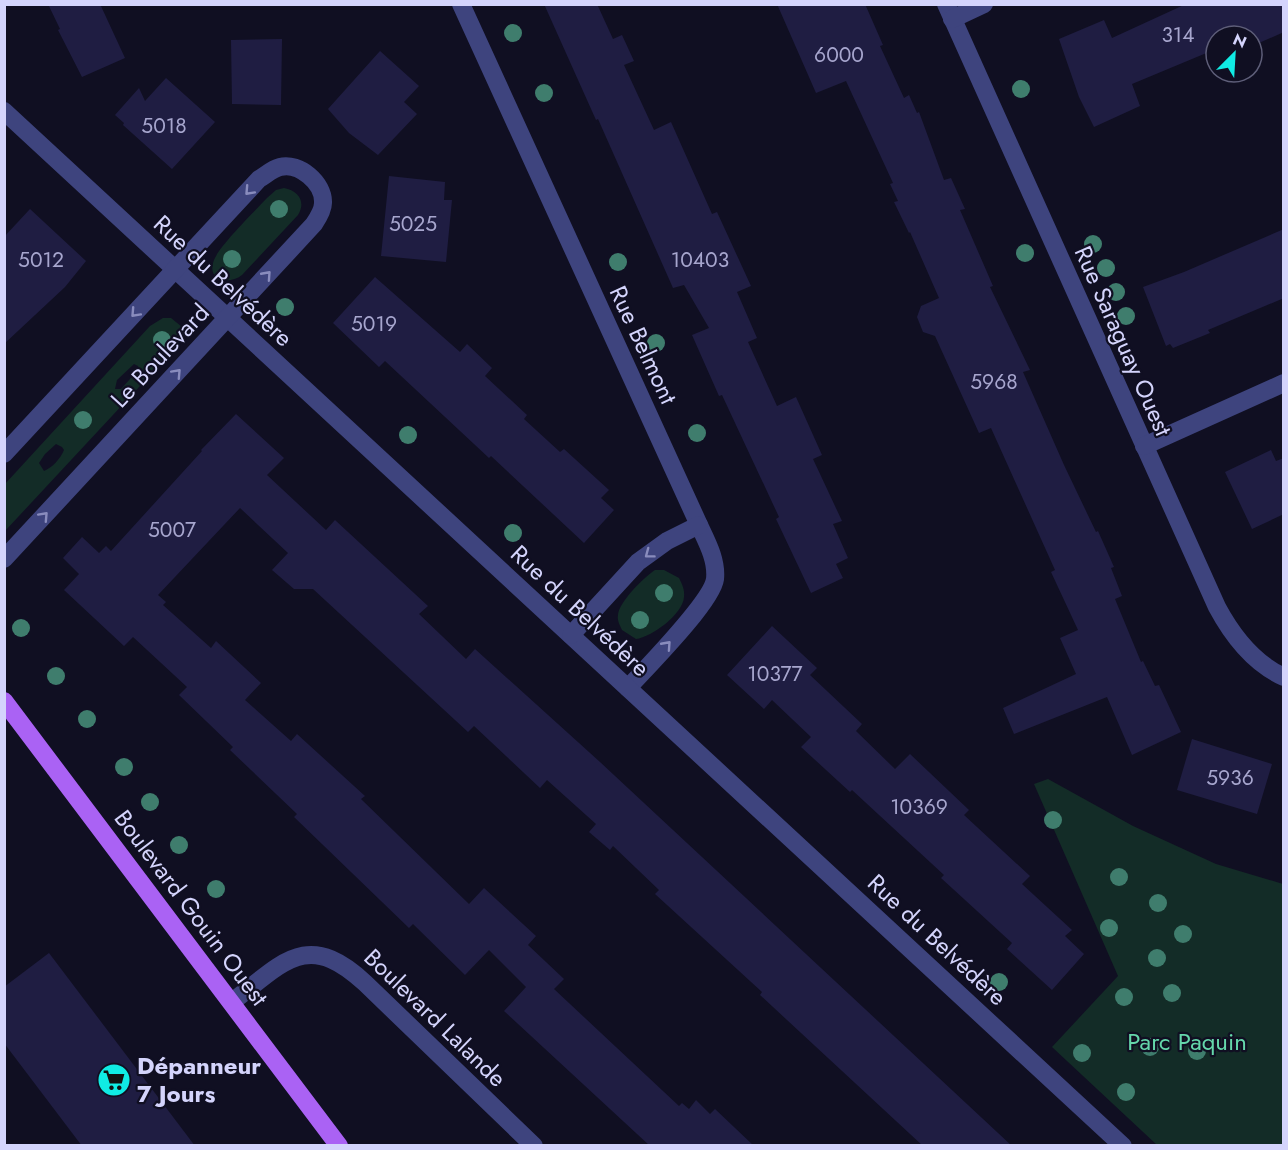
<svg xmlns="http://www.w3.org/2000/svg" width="1288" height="1150" viewBox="0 0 1288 1150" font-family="Jost,sans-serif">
	<rect width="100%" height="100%" fill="#100f22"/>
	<g fill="#132c27" fill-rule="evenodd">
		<path d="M284,188C299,191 306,202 298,215L242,275C228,286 206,280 214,260C220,245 254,212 267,198L276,190Z"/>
		<path d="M163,318H171L182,327L183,335L179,344L5,531V484L150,326ZM134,364L138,366L139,369L121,389H115L117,380ZM56,444L62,447L64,450C61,458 52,468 44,471L39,463L45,454Z"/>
		<path d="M655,570H664L679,578C682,584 685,590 684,597C683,614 652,637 636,639L622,630C620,625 617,621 618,615C619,602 644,577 655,570Z"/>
		<polygon points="1048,779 1133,826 1216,864 1283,884 1283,1145 1157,1145 1052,1047 1118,976 1034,784"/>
	</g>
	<g fill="#1f1d42">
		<polygon points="48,4 100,4 125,58 82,77 58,30 60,29"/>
		<polygon points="544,4 597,4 613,39 622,35 634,61 624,65 654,130 671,122 712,214 717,212 751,286 737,292 757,338 748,342 777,406 796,397 822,455 813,459 842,521 833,524 848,558 836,564 843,578 811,593 776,519 779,517 722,395 719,396 692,335 709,328 684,285 673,288 598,119 596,120"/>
		<polygon points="777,4 865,4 883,45 880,46 904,98 909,95 917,113 919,112 944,180 951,178 965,209 960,210 993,286 990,287 1030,370 1023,372 1064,465 1096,532 1098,531 1114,567 1111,568 1122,596 1115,599 1141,662 1143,661 1155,686 1159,685 1181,732 1132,755 1107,697 1014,734 1003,708 1076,674 1060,638 1078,630 1051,572 1055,570 991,428 979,433 935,336 923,332 917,317 921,306 939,298 910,232 909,233 894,202 898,201 890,184 893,183 846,81 816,93"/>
		<polygon points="1186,4 1284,4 1284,32 1252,46 1252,34 1246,36 1216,36 1216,49 1132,84 1140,106 1094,127 1079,97 1059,39 1104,20 1112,38"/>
		<polygon points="282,39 281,105 232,104 231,40"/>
		<polygon points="380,51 419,86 404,102 417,114 378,155 349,133 328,109"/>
		<polygon points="166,78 215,122 172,169 123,125 124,123 115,115 139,88 145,101"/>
		<polygon points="389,176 445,182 444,200 452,200 446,262 381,256"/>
		<polygon points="30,209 86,261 65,287 4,344 4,237"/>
		<polygon points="1284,229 1284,298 1208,330 1210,333 1173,348 1170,344 1166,346 1143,287 1184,272"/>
		<polygon points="375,277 460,352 467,344 492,368 485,376 527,415 524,419 560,452 564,449 609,490 601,498 614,510 584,543 491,456 489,458 385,361 379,367 333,323"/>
		<polygon points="236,414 284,458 267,475 326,530 335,520 428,606 419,614 466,659 475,649 600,762 1012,1146 923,1146 760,995 762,992 655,894 659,890 613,846 610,850 589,832 596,824 547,780 540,788 474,726 468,732 313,589 294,589 272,570 288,553 240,508 158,595 166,602 163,605 211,648 216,641 261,683 245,700 291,741 297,734 365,796 361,799 469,904 484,888 536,936 528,945 564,979 554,989 679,1106 682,1103 689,1109 696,1100 710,1114 715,1109 754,1146 650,1146 504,1011 526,987 489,950 465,975 413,924 409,928 294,817 297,814 230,750 233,747 179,695 187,687 133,637 124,646 64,590 79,574 63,558 82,537 99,553 106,546 111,551 202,451 201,450"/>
		<polygon points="1271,450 1276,461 1284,458 1284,514 1252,529 1225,472"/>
		<polygon points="772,626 817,668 810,675 862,724 856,731 895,769 910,754 969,810 964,815 1030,876 1022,884 1072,930 1065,936 1084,954 1052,990 1007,949 1012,943 941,878 944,875 852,790 850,792 801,747 811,737 772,700 764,709 727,675"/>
		<polygon points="1192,739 1272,764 1257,814 1177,790"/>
		<polygon points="49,953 195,1146 82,1146 4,1043 4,987"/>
	</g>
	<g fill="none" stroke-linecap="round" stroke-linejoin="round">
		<g stroke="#3e447e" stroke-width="18">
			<path d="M461,4L699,525C707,542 717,560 715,579C712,602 646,668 628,688"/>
			<path d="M946,4L1217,607C1232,635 1253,663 1284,677"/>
			<polyline points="952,19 984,4"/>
			<polyline points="4,111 1123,1146"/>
			<polyline points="1144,446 1284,383"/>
			<path d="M4,454L259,179C266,175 272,169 280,167C299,162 324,183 323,203C323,210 318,218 314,224L4,559"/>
			<polyline points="571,635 638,562 667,541 699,525"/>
			<path d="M232,1002C283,963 307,929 365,983L534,1146"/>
		</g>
		<polyline stroke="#aa62f4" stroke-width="18" points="4,701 339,1146"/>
	</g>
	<g fill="#3f7d6d">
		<circle cx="513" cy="33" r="9"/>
		<circle cx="1021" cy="89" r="9"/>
		<circle cx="544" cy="93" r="9"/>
		<circle cx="279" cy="209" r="9"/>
		<circle cx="1093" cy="244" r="9"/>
		<circle cx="1025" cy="253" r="9"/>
		<circle cx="232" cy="259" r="9"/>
		<circle cx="618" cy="262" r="9"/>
		<circle cx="1106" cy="268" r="9"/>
		<circle cx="1116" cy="292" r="9"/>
		<circle cx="285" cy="307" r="9"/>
		<circle cx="1126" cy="316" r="9"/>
		<circle cx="162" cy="340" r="9"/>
		<circle cx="656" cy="343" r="9"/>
		<circle cx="83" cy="420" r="9"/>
		<circle cx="697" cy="433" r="9"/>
		<circle cx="408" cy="435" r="9"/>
		<circle cx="513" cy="533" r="9"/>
		<circle cx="664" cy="593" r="9"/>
		<circle cx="640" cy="620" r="9"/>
		<circle cx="21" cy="628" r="9"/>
		<circle cx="56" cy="676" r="9"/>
		<circle cx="87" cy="719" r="9"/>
		<circle cx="124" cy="767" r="9"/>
		<circle cx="150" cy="802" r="9"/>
		<circle cx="1053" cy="820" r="9"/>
		<circle cx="179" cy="845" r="9"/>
		<circle cx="1119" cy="877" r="9"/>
		<circle cx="216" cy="889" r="9"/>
		<circle cx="1158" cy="903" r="9"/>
		<circle cx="1109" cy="928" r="9"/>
		<circle cx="1183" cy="934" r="9"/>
		<circle cx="1157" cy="958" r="9"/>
		<circle cx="999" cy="982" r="9"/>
		<circle cx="1172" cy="993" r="9"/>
		<circle cx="1124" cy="997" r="9"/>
		<circle cx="1150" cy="1047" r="9"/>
		<circle cx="1197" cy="1051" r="9"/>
		<circle cx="1082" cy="1053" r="9"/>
		<circle cx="1126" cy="1092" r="9"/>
	</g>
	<defs><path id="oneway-chevron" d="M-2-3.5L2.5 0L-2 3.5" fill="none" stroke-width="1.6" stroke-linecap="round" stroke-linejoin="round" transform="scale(1.5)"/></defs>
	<g stroke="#898cbd">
		<use href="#oneway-chevron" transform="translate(249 191) rotate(133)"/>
		<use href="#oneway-chevron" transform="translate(267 275) rotate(-48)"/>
		<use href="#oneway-chevron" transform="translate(135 313) rotate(133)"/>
		<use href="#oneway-chevron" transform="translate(177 373) rotate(-47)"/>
		<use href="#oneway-chevron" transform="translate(44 516) rotate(-47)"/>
		<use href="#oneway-chevron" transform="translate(649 554) rotate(143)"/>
		<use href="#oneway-chevron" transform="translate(667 645) rotate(-48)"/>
	</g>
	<defs>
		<symbol id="supermarket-disc" viewBox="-11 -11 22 22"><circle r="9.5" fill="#10ebe4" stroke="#100f22"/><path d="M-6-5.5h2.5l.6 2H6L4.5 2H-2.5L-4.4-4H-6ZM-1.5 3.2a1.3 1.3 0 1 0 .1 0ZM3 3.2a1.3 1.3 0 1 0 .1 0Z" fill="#111"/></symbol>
	</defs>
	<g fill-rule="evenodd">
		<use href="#supermarket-disc" x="95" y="1061" width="38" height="38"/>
	</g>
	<g text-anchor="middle" stroke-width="4.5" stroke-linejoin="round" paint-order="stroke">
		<g font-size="21" fill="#a7a6ce">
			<text x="1178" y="42">314</text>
			<text x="839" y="62">6000</text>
			<text x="164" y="133">5018</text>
			<text x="413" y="231">5025</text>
			<text x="41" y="267">5012</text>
			<text x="700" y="267">10403</text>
			<text x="374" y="331">5019</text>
			<text x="994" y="389">5968</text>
			<text x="172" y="537">5007</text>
			<text x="775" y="681">10377</text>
			<text x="1230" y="785">5936</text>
			<text x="919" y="814">10369</text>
		</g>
		<g font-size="24" fill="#d4d4fc" stroke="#100f22">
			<text transform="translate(223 281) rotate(43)" y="8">Rue du Belvédère</text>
			<text transform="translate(1123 341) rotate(66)" y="8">Rue Saraguay Ouest</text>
			<text transform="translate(643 345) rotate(65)" y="8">Rue Belmont</text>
			<text transform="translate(160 356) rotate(-47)" y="8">Le Boulevard</text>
			<text transform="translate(580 611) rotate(43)" y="8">Rue du Belvédère</text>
			<text transform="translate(191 908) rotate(53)" y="8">Boulevard Gouin Ouest</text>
			<text transform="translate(937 940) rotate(43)" y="8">Rue du Belvédère</text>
			<text transform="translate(435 1018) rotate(44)" y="8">Boulevard Lalande</text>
		</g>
		<g font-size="24" fill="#65d7ab" stroke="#100f22">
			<text x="1187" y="1050">Parc Paquin</text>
		</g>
		<g font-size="24" font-weight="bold" fill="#d4d4fc" stroke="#100f22" text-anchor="start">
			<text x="137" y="1074">Dépanneur<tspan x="137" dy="28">7 Jours</tspan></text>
		</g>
	</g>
	<rect width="1288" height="1150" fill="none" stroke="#d4d4fc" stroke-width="12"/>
	<g transform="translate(1234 54) rotate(24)"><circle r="28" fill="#100f22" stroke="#5e5e79" stroke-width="1.5"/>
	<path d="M0-4.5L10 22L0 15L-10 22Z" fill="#10ebe4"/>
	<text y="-9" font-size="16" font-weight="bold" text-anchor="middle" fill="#d4d4fc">N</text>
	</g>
</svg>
